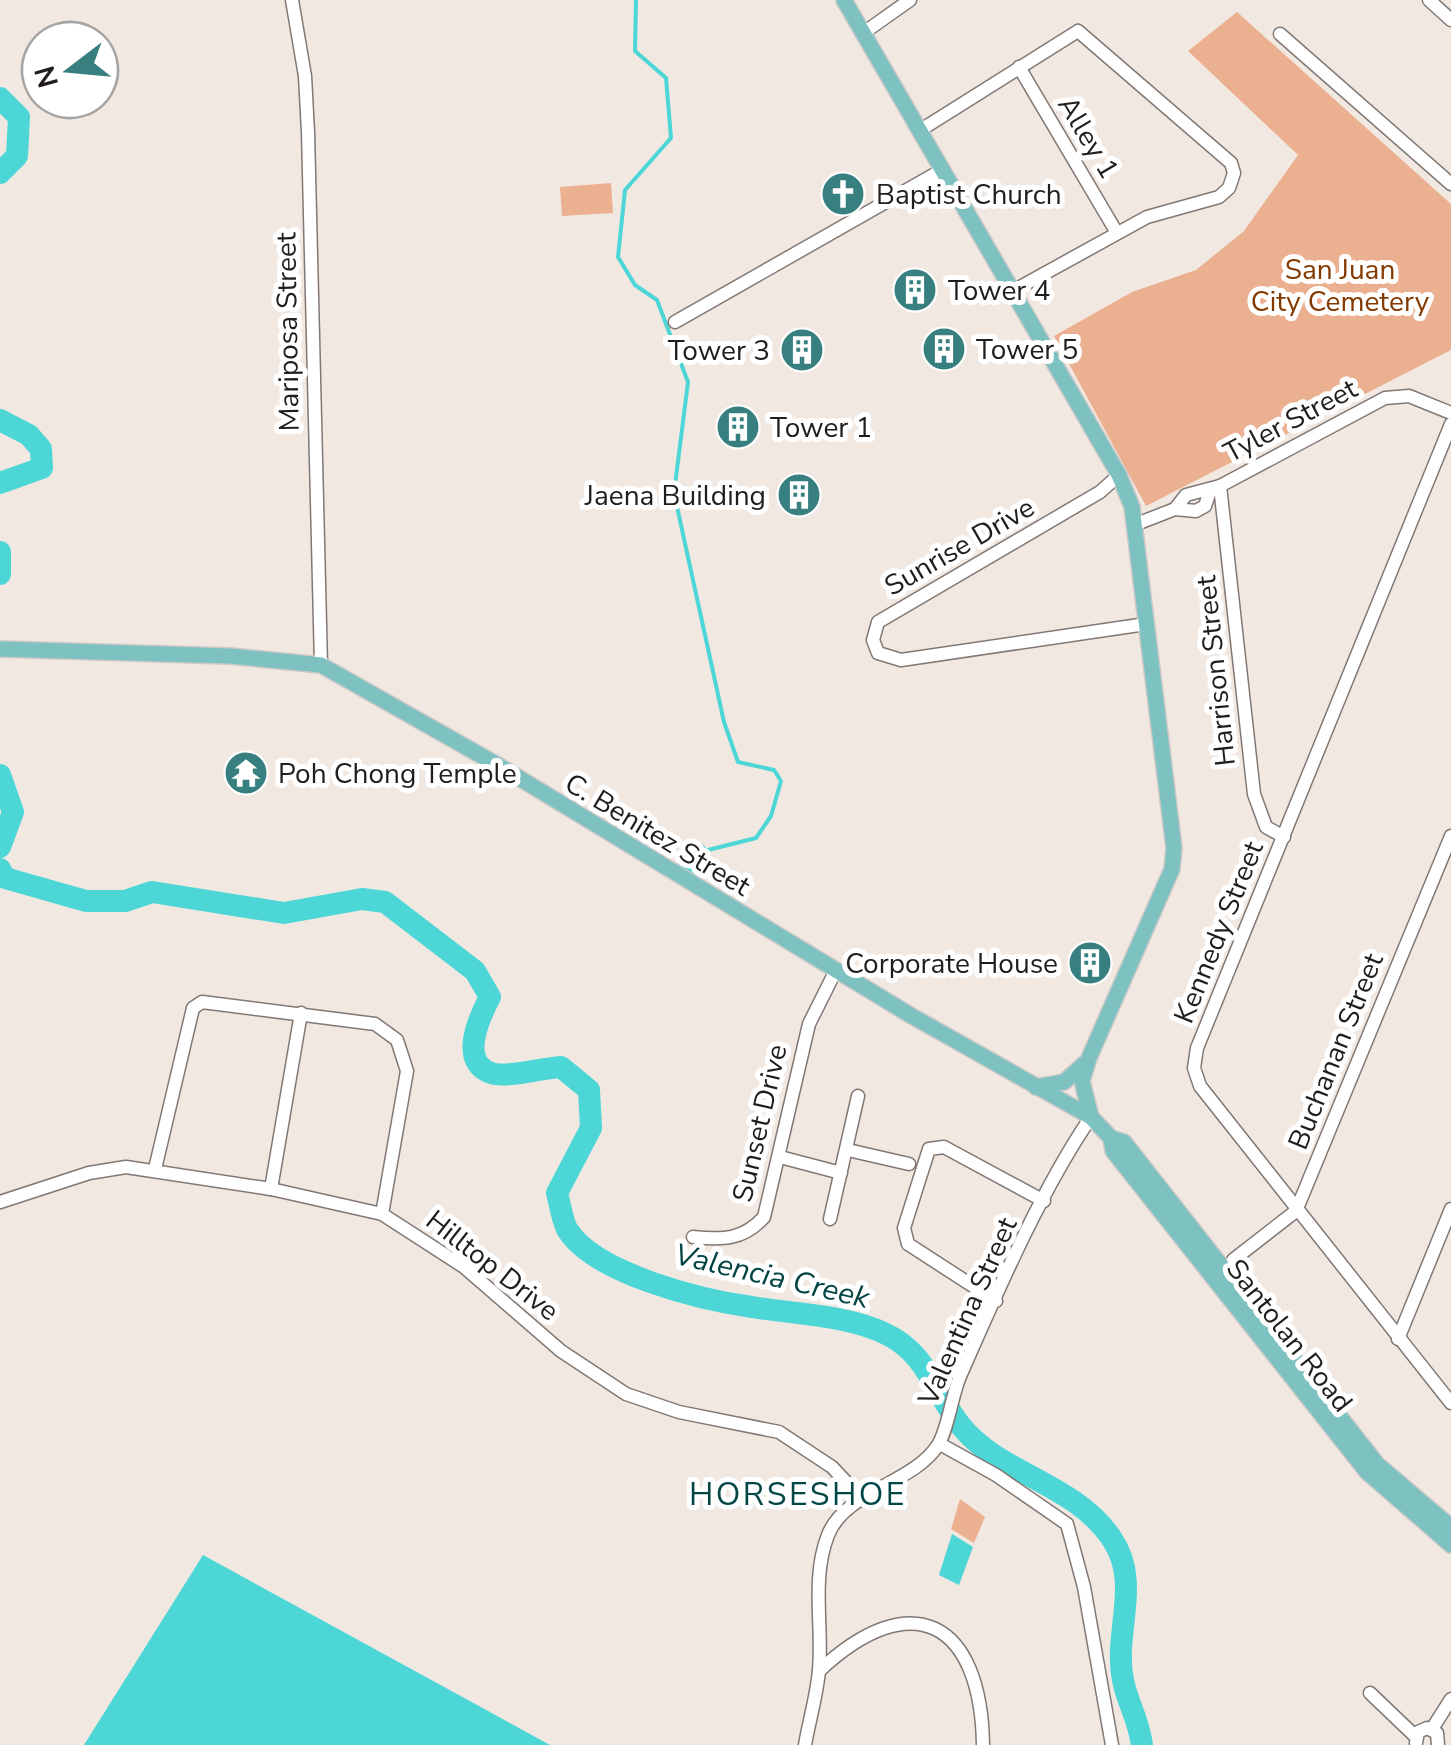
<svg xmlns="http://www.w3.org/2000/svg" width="1451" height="1745" viewBox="0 0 1451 1745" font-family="'Nunito Sans',sans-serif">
	<rect width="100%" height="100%" fill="#f2e8e2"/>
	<g fill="#ebb08f">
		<polygon points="1237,12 1451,204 1451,350 1146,506 1054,336 1132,292 1196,270 1244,231 1298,155 1188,51"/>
		<polygon points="611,183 613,213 562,216 560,187"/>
		<polygon points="960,1499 985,1517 974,1543 951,1529"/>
	</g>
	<g fill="#4cd6d6">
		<polygon points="952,1534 973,1547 959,1585 939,1575"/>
		<polygon points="203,1555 550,1745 84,1745"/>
	</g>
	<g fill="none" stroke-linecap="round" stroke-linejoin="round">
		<polyline stroke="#4cd6d6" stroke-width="4" points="636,0 635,51 666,78 671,138 625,190 618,257 635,285 657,300 688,382 674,493 724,722 738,762 774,770 781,781 771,816 756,838 696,853"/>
		<g stroke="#4cd6d6" stroke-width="22">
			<polyline points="0,98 19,117 17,156 0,173"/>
			<polyline points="0,420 29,435 41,449 42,468 0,483"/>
			<polyline points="0,552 0,574"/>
			<polyline points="0,775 13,812 0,847"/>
			<path d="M0,869L5,878L86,901H125L152,892L284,913L362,899L385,902L475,971L490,997C480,1016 456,1065 495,1074C513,1077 542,1068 561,1067L589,1090L591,1128L557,1193C560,1204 562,1219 567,1229C594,1274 702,1300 752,1307C794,1314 848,1315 886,1334C928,1354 934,1393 961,1426C999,1474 1075,1483 1112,1539C1142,1583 1113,1633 1123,1680C1127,1702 1138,1717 1142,1745"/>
			<polyline points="686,871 696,853"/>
		</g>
		<defs>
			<g id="minor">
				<polyline points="292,0 305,76 308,132 321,665"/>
				<polyline points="1429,0 1451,20"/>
				<polyline points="862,34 910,0"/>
				<polyline points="1280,34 1451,184"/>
				<polyline points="1019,67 1117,233"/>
				<polyline points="919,131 1078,31 1231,163 1234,173 1229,188 1219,197 1147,217 1011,292"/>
				<polyline points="675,322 942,170"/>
				<polyline points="1451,424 1197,1048 1194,1068 1200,1086 1451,1403"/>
				<polyline points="1119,475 1100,492 878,622 873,640 878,653 901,660 1146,624"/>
				<polyline points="1220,486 1254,794 1266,827 1284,837"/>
				<polyline points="1175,509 1186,495 1220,486 1385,398 1409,396 1451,413"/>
				<polyline points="1134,525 1175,509 1196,511 1205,506 1210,491"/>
				<polyline points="848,1150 909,1164"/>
				<polyline points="780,1157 841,1173"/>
				<polyline points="155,1169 193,1008 202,1002 375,1024 397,1040 407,1071 382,1214"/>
				<polyline points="271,1189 301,1013"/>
				<polyline points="0,1202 89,1173 126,1167 271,1189 382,1214 464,1267 561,1351 626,1394 679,1412 779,1432 832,1467 863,1500"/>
				<polyline points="830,1219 858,1096"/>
				<path d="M693,1237C722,1240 744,1240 764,1217L809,1024L836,970"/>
				<polyline points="1233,1260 1296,1211 1451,836"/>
				<polyline points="996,1301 908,1244 904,1228 929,1149 944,1147 1044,1201"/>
				<polyline points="1398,1339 1451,1209"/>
				<polyline points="940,1444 996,1475 1067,1524 1084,1587 1112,1745"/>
				<path d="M819,1671C912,1584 981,1621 983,1745"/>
				<polyline points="1370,1693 1416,1737"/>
				<polyline points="1432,1729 1451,1699"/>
				<polyline points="1416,1743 1418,1732 1427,1728 1437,1733 1438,1745"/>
				<path d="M805,1745C809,1721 817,1695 819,1670C823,1626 811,1578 828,1535C845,1491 913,1484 938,1445C948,1430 952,1393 961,1374C997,1292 1041,1190 1091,1117"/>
			</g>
			<g id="major">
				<polyline points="844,0 1119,475 1132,507 1174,848 1172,869 1089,1058 1082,1081 1091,1117"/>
				<polyline points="0,649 230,656 321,665 496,764 910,1015 1091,1117 1111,1138 1124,1142 1377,1464 1451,1527"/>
				<polyline points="1036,1087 1064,1082 1084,1064"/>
				<polyline points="1111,1138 1113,1151 1367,1472 1451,1545"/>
			</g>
		</defs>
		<use href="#minor" stroke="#817874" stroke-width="15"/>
		<use href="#major" stroke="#cac9c8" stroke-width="18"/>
		<use href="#minor" stroke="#fff" stroke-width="12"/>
		<use href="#major" stroke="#7dc2c1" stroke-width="15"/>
	</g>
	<defs>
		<symbol id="church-disc" viewBox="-11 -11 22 22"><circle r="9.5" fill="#37807f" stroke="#fff"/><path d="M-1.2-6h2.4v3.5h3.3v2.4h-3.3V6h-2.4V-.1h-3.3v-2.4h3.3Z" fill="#fff"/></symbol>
		<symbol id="building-disc" viewBox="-11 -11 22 22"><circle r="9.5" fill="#37807f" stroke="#fff"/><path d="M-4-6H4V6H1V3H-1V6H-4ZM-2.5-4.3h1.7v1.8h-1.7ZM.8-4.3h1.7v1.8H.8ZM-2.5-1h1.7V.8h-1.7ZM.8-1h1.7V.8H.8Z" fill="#fff"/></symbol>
		<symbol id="temple-disc" viewBox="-11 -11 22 22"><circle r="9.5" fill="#37807f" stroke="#fff"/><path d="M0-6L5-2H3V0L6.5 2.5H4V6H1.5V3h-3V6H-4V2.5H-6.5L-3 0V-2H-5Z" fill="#fff"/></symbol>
	</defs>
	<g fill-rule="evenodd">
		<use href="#church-disc" x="818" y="169" width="50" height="50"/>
		<use href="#building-disc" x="890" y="265" width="50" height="50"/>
		<use href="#building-disc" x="919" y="324" width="50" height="50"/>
		<use href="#building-disc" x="777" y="325" width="50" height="50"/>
		<use href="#building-disc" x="713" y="402" width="50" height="50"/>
		<use href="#building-disc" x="774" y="470" width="50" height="50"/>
		<use href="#temple-disc" x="221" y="748" width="50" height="50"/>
		<use href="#building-disc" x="1065" y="938" width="50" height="50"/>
	</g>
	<g text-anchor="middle" stroke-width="10" stroke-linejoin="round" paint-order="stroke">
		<g font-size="28" fill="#211d1b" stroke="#fff">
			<text transform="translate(1089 137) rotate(59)" y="10">Alley 1</text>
			<text transform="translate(287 332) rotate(-91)" y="10">Mariposa Street</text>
			<text transform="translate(1290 420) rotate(-28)" y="10">Tyler Street</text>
			<text transform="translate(959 546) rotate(-30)" y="10">Sunrise Drive</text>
			<text transform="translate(1215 671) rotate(-96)" y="10">Harrison Street</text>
			<text transform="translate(658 834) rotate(31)" y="10">C. Benitez Street</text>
			<text transform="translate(1218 932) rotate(-68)" y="10">Kennedy Street</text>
			<text transform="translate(1335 1051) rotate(-68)" y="10">Buchanan Street</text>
			<text transform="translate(759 1123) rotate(-77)" y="10">Sunset Drive</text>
			<text transform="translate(493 1265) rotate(38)" y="10">Hilltop Drive</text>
			<text transform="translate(967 1311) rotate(-66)" y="10">Valentina Street</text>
			<text transform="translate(1290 1335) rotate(52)" y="10">Santolan Road</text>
		</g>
		<g font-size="28" fill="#211d1b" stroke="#fff" text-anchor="start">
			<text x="876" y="204">Baptist Church</text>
			<text x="948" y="300">Tower 4</text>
			<text x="976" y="359">Tower 5</text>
			<text x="770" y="360" text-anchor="end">Tower 3</text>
			<text x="770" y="437">Tower 1</text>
			<text x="766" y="505" text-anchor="end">Jaena Building</text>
			<text x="278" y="783">Poh Chong Temple</text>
			<text x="1058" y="973" text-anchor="end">Corporate House</text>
		</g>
		<g font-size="28" fill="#833900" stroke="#fff">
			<text x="1340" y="279">San Juan<tspan x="1340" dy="32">City Cemetery</tspan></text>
		</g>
		<g font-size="30" font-style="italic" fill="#014343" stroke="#fff">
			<text transform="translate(772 1276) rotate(13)" y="10">Valencia Creek</text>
		</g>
		<g font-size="32" letter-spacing="2.5" fill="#034646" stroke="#fff">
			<text x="798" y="1505">HORSESHOE</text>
		</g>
	</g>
	<g transform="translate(70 70) rotate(254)"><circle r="48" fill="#ffffff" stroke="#a6a5a4" stroke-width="2.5"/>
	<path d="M0-8L18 38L0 25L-18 38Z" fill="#37807f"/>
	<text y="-15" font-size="28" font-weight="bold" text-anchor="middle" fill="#211d1b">N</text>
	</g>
</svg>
